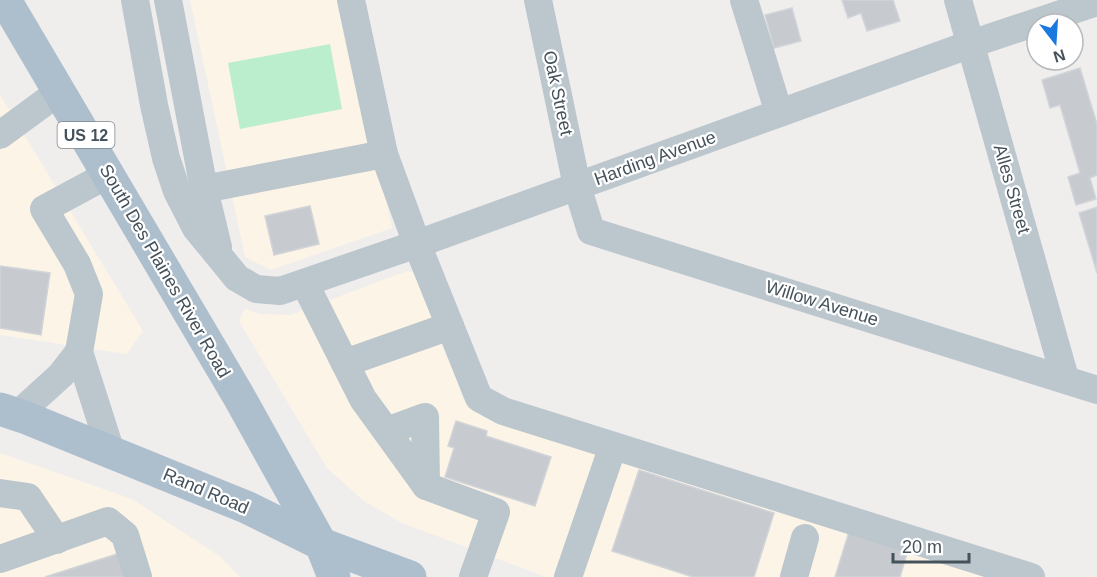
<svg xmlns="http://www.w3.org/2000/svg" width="1097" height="577" viewBox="0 0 1097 577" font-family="Arial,sans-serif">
	<rect width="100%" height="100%" fill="#f0eded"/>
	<g fill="#fcf4e6">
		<polygon points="190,0 341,0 392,228 271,270 245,257"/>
		<polygon points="0,95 143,331 127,354 0,335"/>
		<polygon points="407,271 414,272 420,279 463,398 466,403 1003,577 546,577 402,523 364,501 327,468 239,321 245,309 260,314 290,315"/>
		<polygon points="0,453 132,499 221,557 240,577 0,577"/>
	</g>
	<polygon fill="#bec" points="330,44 342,109 240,129 228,63"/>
	<g fill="#c7cbd0" stroke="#d1d4d9" stroke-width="1.5">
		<polygon points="842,0 893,0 900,21 867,31 861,13 848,18"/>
		<polygon points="792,8 801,41 774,48 765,15"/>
		<polygon points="1080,68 1097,124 1097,175 1090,178 1096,199 1076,205 1068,177 1080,173 1060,105 1050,108 1042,80"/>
		<polygon points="310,206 319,244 274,255 265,216"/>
		<polygon points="1097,207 1097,273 1079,213"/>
		<polygon points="0,266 50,273 41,335 0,328"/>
		<polygon points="456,421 487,431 486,436 551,457 535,506 445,477 454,448 448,446"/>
		<polygon points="639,470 774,513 754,577 693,577 612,551"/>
		<polygon points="849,532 908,550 900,577 835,577"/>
		<polygon points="117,554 124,577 45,577"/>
	</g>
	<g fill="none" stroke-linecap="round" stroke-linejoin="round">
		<g stroke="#bbc6cd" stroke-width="28">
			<polyline points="135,0 154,105 166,158 177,191 196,228 237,278 256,289 280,291 417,244 971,44 1097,2"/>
			<polyline points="168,0 204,189 218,247"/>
			<polyline points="351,0 384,154 417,244 479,398 503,411 1031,577"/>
			<polyline points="538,0 577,186 591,231 1097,390"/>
			<polyline points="744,0 779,113"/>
			<polyline points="958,0 1065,378"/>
			<polyline points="0,135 60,91"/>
			<polyline points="109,174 44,209 77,264 89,294 79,352 111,452"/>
			<polyline points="204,189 384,154"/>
			<polyline points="305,284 363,399 426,486 496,512 473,577"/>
			<polyline points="345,363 450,326"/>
			<polyline points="17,415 61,375 79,352"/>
			<polyline points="387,431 425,417 426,486"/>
			<polyline points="0,493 28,497 57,540"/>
			<polyline points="0,559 108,521 125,535 138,577"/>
			<polyline points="568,577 613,446"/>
			<polyline points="794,577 805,538"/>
		</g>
		<g stroke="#adbecd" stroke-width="33">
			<polyline points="5,0 238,395 321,544 334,577"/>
			<polyline points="0,409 24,417 246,507 321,544 410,577"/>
		</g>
	</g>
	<g text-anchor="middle" stroke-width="4.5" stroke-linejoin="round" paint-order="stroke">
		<rect fill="#fff" stroke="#7e868c" stroke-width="1.5" x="57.5" y="122" width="57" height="26" rx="4.5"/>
		<g font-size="16" font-weight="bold" fill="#46525b">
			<text x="86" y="141">US 12</text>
		</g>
		<g font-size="18" fill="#46525b" stroke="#fff">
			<text transform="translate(558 93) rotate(78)" y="6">Oak Street</text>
			<text transform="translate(655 158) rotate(-20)" y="6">Harding Avenue</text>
			<text transform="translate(1012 189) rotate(74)" y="6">Alles Street</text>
			<text transform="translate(165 271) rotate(60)" y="6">South Des Plaines River Road</text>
			<text transform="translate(822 303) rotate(17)" y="6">Willow Avenue</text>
			<text transform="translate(206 491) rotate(23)" y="6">Rand Road</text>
		</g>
	</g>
	<g transform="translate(1055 42) rotate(163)"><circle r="28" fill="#ffffff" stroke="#b5babd" stroke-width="1.5"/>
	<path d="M0-4.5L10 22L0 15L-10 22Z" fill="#1979df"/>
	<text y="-9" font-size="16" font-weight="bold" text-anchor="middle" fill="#46525b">N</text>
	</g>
	<path d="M893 553v9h76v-9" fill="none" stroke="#46525b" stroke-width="3"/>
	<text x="902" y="553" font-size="18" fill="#46525b" stroke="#ffffff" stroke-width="4.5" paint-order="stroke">20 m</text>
</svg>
